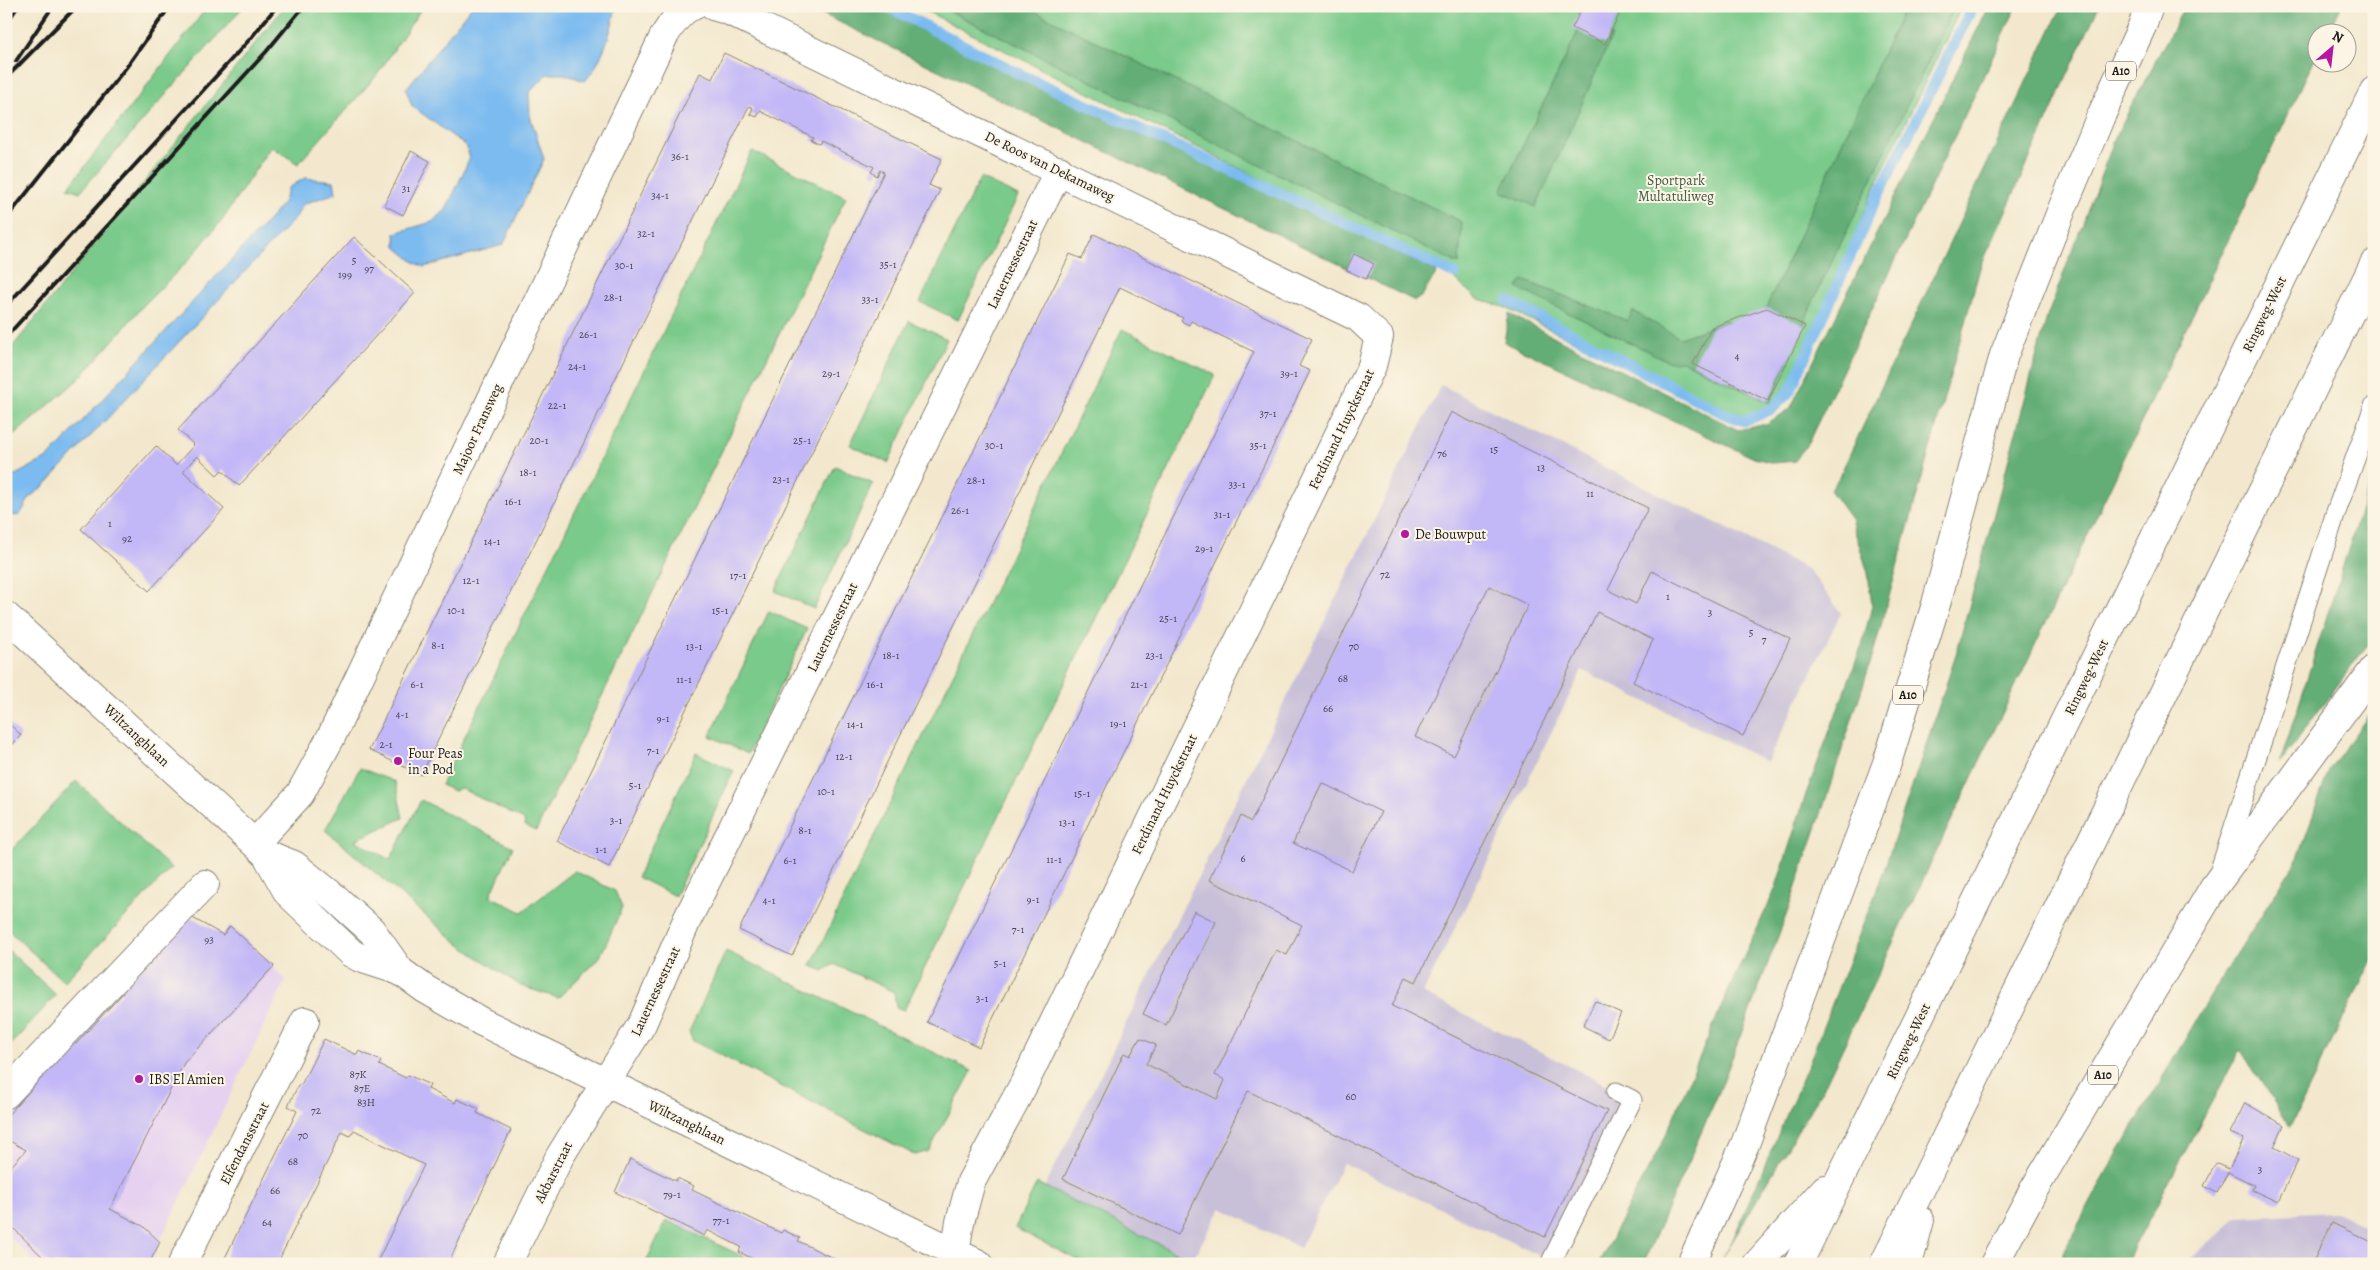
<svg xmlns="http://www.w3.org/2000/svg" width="2380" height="1270" viewBox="0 0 2380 1270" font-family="Alegreya,serif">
	<rect width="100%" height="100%" fill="#fcf5e5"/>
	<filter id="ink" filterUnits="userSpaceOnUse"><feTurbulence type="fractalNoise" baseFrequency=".02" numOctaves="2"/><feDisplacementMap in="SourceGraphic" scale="10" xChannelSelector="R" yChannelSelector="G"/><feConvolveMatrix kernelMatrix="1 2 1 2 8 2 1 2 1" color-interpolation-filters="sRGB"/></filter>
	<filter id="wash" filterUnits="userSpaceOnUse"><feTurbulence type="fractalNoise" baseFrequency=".0096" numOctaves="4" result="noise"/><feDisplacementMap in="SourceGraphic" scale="20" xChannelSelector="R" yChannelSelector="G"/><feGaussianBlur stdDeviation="1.12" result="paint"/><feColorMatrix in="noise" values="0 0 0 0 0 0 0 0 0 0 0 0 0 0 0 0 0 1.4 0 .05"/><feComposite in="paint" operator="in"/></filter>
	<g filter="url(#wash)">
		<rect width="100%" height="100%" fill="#f3e8cd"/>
		<polygon fill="#e6d2f0" points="189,916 223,935 230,926 286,980 149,1264 37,1264 6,1233 6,1117"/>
		<g fill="#c8bfd8">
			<polygon points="1441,385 1808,569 1841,613 1767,762 1582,670 1423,993 1631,1097 1551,1261 1343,1163 1300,1248 1221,1208 1190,1264 1044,1189"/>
			<polygon points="2336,1212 2374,1231 2374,1264 2185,1264 2237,1217"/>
		</g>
		<g fill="#7aca8b" stroke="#4b7354">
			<polygon points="208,6 244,6 80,192 68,188"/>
			<polygon points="285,6 423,6 377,75 298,164 271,146 223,219 188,261 143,306 80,378 6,442 6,355"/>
			<path d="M916,6H1962L1882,171L1783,403C1757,423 1756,421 1725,414L1506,308L1476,298L1449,274Z"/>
			<polygon points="752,151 846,197 536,831 525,826 524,820 460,788 454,791 441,785"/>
			<polygon points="980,178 1018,196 958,320 920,302"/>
			<polygon points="909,321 947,339 888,463 850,445"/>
			<polygon points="1122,329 1215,375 904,1010 896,1007 894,992 834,964 823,971 811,965"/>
			<polygon points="835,466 873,484 814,609 775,591"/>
			<polygon points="769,611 807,629 748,754 710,736"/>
			<polygon points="696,753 734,771 675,896 637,877"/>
			<polygon points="360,768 395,782 403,818 355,840 390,860 421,800 513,847 490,896 522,912 575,871 615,891 622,908 600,957 558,998 521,986 460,945 325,830"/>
			<polygon points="76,781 171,868 64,982 6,928 6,856"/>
			<polygon points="6,948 56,995 6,1050"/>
			<polygon points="726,951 972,1071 929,1151 915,1155 693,1041 689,1032"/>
			<polygon points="1037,1183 1195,1262 1085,1264 1015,1228"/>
			<polygon points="666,1220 759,1264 645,1264"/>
		</g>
		<g fill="#63ae77" stroke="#40654a">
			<polygon points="806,6 877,6 1437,272 1422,296 1415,301"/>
			<polygon points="939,6 1024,6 1462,222 1459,264"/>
			<polygon points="1905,6 1955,6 1815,297 1770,403 1683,361 1670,362 1517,288 1523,280 1628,321 1633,311 1680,338 1727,321 1754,334"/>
			<polygon points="1989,6 2017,6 1808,443 1795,461 1774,463 1754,458 1504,342 1509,314 1738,430 1766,424 1790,409"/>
			<polygon points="2062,6 2099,6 1980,268 1872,658 1818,823 1787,913 1719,1092 1643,1264 1598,1264 1664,1139 1730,987 1775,890 1806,794 1862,645 1872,606 1868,573 1851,519 1830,490 1838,479"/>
			<polygon points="2185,6 2341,6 2328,32 2318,32 2317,54 1827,1081 1719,1264 1733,1239 1809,1063 1882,876 1956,655 2047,317 2117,133"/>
			<polygon points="1583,21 1612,36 1536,207 1501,191"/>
			<polygon points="2374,469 2374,636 2280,763"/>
			<polygon points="2374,708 2374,956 2290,1127 2240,1049 2125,1264 2057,1264 2106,1173 2223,975 2298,858 2329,770"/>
		</g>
		<g fill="#7cbbf0" stroke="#4c6c86">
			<path d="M472,6H616C612,30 602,63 585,81L564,74H547L529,93L530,116L544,159L503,245L424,267L414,262L396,247L395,233L432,222L446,210L470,158L466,146L412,106L406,89Z"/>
			<polygon points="305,178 334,181 336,193 303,204 296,217 44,486 30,497 20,515 14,516 6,510 6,480 49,457 276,212 284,201 288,188"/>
		</g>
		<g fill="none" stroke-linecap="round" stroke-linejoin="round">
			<g stroke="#7cbbf0" stroke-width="11">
				<polyline points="886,6 1020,74 1455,274"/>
				<polyline points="1508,301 1725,414 1745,421 1772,409 1790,391 1871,210 1973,6"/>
			</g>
		</g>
		<g id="blocks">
			<g fill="#c2b7f7" fill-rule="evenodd">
				<polygon points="1583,6 1623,6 1605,44 1572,28"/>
				<polygon points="724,53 942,159 929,185 940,190 609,867 557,841 884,172 880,170 877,176 871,172 874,167 821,141 819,144 811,140 813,137 760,111 757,117 750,114 753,108 749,106 421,775 369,750 700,73 712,79"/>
				<polygon points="411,151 430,161 403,215 384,205"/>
				<polygon points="1094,234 1312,339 1299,366 1310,371 979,1047 927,1022 1254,352 1191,321 1189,325 1181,321 1183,318 1120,287 792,956 739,930 1070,254 1082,259"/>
				<polygon points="354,237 415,293 239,486 222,470 217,475 197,456 183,471 224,509 149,591 81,529 156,446 176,465 194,445 178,430"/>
				<polygon points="1354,254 1374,264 1366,279 1346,270"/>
				<polygon points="1767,308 1805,326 1768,401 1693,364 1712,327"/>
				<path d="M1451,412L1648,508L1608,590L1636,604L1652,571L1790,639L1743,736L1633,682L1653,640L1597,612L1416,982L1406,977L1392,1006L1607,1111L1545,1237L1248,1091L1178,1235L1063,1179L1124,1053L1130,1056L1140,1038L1156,1045L1146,1064L1217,1099L1225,1080L1215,1075L1276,950L1287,955L1302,925L1209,880L1241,816L1251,822ZM1489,586L1528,605L1454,756L1415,737ZM1322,783L1381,812L1352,871L1293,843Z"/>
				<polygon points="6,721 21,735 6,752"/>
				<polygon points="1194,911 1216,922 1166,1025 1143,1014"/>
				<polygon points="189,916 223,935 230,926 274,966 184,1063 110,1209 143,1226 160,1242 149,1264 50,1264 6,1221 6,1172 26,1150 6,1139 6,1117 74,1042 76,1044 123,993 120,991"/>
				<polygon points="1595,1001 1621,1013 1609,1039 1583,1026"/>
				<polygon points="324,1039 357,1055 359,1051 381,1061 379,1065 406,1078 408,1075 430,1085 428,1089 455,1103 457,1099 479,1109 477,1113 511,1130 448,1264 376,1264 424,1165 354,1130 350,1136 342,1132 277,1264 222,1264 297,1111 288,1106 299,1084 301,1085"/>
				<polygon points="2245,1103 2284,1125 2274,1147 2298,1160 2278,1202 2252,1190 2254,1185 2228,1172 2217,1193 2204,1186 2216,1163 2229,1169 2244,1139 2230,1133"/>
				<polygon points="630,1159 676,1181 677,1178 694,1186 692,1190 781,1233 783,1230 800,1238 798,1241 845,1264 763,1264 739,1252 741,1247 707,1230 704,1236 615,1192"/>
				<polygon points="2332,1223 2374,1243 2374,1264 2312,1264"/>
			</g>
		</g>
	</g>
	<g filter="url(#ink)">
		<use href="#blocks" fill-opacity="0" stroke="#888274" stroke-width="1"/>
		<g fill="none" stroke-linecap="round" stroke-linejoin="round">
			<defs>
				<g id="lane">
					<polyline points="2221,867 2336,512 2374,406"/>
					<polyline points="1550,1264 1632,1100 1616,1092"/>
				</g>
				<g id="street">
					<polyline points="713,6 727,10 1359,318 1379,337 1372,366 1025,1082 971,1182 960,1222 953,1264"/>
					<polyline points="6,616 266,854 288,893 351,953 360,958 400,971 425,989 482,1022 979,1264"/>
					<path d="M255,843L300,794L331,737L664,36C671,25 680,10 693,6"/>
					<polyline points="266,854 294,865 334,897 372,931 400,971"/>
					<polyline points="6,1094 205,884"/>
					<polyline points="182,1264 305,1021"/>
					<polyline points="507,1264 560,1156 642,1024 687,920 1059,170"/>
				</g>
				<g id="highway">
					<polyline points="1691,1264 1745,1144 1887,763 1936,604 2004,355 2062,209 2100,118 2143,24 2149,6"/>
					<polyline points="1757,1264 1825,1189"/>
					<polyline points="1798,1264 2374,91"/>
					<polyline points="1884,1264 2374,264"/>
					<polyline points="1908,1264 1920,1220"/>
					<polyline points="1994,1264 2033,1191 2214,887 2374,669"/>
				</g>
			</defs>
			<use href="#lane" stroke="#888274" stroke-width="21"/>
			<use href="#street" stroke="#888274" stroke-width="30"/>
			<use href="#highway" stroke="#888274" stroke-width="30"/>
			<use href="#lane" stroke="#fff" stroke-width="19"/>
			<use href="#street" stroke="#fff" stroke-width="28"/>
			<use href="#highway" stroke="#fff" stroke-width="28"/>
			<g stroke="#1c1c1c" stroke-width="4">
				<polyline points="6,24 18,6"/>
				<polyline points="16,61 53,6"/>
				<polyline points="6,78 77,6"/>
				<polyline points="6,219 128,65 170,6"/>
				<polyline points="6,306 250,39 277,6"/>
				<polyline points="6,337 266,52 304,6"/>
			</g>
		</g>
	</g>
	<g fill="#b5179e" stroke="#fcf5e5" stroke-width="2">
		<circle cx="1405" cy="534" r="5"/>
		<circle cx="398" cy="761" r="5"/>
		<circle cx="139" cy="1079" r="5"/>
	</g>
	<g text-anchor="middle" stroke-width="4" stroke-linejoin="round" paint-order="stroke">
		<g font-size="11" fill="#464353">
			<text x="680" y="160">36-1</text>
			<text x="406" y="192">31</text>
			<text x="660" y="199">34-1</text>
			<text x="646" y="237">32-1</text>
			<text x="354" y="264">5</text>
			<text x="888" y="268">35-1</text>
			<text x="624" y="269">30-1</text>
			<text x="369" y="272">97</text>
			<text x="345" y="278">199</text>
			<text x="613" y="301">28-1</text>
			<text x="870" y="303">33-1</text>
			<text x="588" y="338">26-1</text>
			<text x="1737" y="360">4</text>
			<text x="577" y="370">24-1</text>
			<text x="831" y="377">29-1</text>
			<text x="1289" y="377">39-1</text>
			<text x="557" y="409">22-1</text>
			<text x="1268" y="417">37-1</text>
			<text x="539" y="444">20-1</text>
			<text x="802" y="444">25-1</text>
			<text x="994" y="449">30-1</text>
			<text x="1258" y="449">35-1</text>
			<text x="1494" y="453">15</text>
			<text x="1442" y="457">76</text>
			<text x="1541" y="471">13</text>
			<text x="528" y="476">18-1</text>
			<text x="781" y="483">23-1</text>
			<text x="976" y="484">28-1</text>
			<text x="1237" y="488">33-1</text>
			<text x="1590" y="497">11</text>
			<text x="513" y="505">16-1</text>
			<text x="960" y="514">26-1</text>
			<text x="1222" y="518">31-1</text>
			<text x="110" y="527">1</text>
			<text x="127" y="542">92</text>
			<text x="492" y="545">14-1</text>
			<text x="1204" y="552">29-1</text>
			<text x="1385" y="578">72</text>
			<text x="738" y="579">17-1</text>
			<text x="471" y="584">12-1</text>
			<text x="1668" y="600">1</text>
			<text x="456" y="614">10-1</text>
			<text x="720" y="614">15-1</text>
			<text x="1710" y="616">3</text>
			<text x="1168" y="622">25-1</text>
			<text x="1751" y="636">5</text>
			<text x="1764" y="643">7</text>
			<text x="438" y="649">8-1</text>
			<text x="694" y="650">13-1</text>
			<text x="1354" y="650">70</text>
			<text x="891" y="659">18-1</text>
			<text x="1154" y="659">23-1</text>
			<text x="1343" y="682">68</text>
			<text x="684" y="683">11-1</text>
			<text x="417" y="688">6-1</text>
			<text x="875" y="688">16-1</text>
			<text x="1139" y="688">21-1</text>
			<text x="1328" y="712">66</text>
			<text x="402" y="718">4-1</text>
			<text x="663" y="722">9-1</text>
			<text x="1118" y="727">19-1</text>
			<text x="855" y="728">14-1</text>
			<text x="386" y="748">2-1</text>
			<text x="653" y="754">7-1</text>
			<text x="844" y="760">12-1</text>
			<text x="635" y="789">5-1</text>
			<text x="826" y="795">10-1</text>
			<text x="1082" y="797">15-1</text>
			<text x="616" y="824">3-1</text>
			<text x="1067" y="826">13-1</text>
			<text x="805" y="834">8-1</text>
			<text x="601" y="853">1-1</text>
			<text x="1243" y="862">6</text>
			<text x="1054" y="863">11-1</text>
			<text x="790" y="864">6-1</text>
			<text x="1033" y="903">9-1</text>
			<text x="769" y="904">4-1</text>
			<text x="1018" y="933">7-1</text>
			<text x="209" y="943">93</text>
			<text x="1000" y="967">5-1</text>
			<text x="982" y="1002">3-1</text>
			<text x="358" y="1078">87K</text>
			<text x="362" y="1092">87E</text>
			<text x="1351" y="1100">60</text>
			<text x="366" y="1106">83H</text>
			<text x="316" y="1114">72</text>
			<text x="303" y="1139">70</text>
			<text x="293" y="1165">68</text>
			<text x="2260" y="1173">3</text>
			<text x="275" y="1194">66</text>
			<text x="672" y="1198">79-1</text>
			<text x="721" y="1224">77-1</text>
			<text x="267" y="1226">64</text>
		</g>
		<g fill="#fcf5e5" stroke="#5f5d58" stroke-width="1">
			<rect x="2106" y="61.5" width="30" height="19" rx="4"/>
			<rect x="1893" y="685.5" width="30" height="19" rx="4"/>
			<rect x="2088" y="1065.5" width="30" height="19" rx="4"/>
		</g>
		<g font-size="12" font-weight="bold" fill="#1c1c1c">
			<text x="2121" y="75">A10</text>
			<text x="1908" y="699">A10</text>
			<text x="2103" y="1079">A10</text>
		</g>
		<g font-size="14" fill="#1c1c1c" stroke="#fcf5e5">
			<text transform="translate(1050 166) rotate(26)" y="5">De Roos van Dekamaweg</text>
			<text transform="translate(1012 264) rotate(-64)" y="5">Lauernessestraat</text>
			<text transform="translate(2264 314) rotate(-64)" y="5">Ringweg-West</text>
			<text transform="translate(477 429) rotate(-65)" y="5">Majoor Fransweg</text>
			<text transform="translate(1341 429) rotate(-64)" y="5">Ferdinand Huyckstraat</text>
			<text transform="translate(832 627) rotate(-64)" y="5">Lauernessestraat</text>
			<text transform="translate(2086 677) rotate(-64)" y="5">Ringweg-West</text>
			<text transform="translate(137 735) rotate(43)" y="5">Wiltzanghlaan</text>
			<text transform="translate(1164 794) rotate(-64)" y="5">Ferdinand Huyckstraat</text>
			<text transform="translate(655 991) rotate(-65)" y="5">Lauernessestraat</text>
			<text transform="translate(1908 1041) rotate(-64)" y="5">Ringweg-West</text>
			<text transform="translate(687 1122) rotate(26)" y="5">Wiltzanghlaan</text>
			<text transform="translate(244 1143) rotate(-63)" y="5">Elfendansstraat</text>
			<text transform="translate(553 1172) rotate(-63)" y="5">Akbarstraat</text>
		</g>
		<g font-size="14" fill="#3d5943" stroke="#fcf5e5">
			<text x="1676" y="185">Sportpark<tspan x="1676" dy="16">Multatuliweg</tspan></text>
		</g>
		<g font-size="14" fill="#1c1c1c" stroke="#fcf5e5" text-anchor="start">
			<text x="1415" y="539">De Bouwput</text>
			<text x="408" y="758">Four Peas<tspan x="408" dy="16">in a Pod</tspan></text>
			<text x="149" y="1084">IBS El Amien</text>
		</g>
	</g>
	<rect width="2380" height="1270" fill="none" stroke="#fcf5e5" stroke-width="25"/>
	<g transform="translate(2332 48) rotate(28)"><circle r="24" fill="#fcf5e5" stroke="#a29e95"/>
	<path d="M0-4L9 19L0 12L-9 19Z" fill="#b5179e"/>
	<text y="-8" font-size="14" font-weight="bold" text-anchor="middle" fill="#1c1c1c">N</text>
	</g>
</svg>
